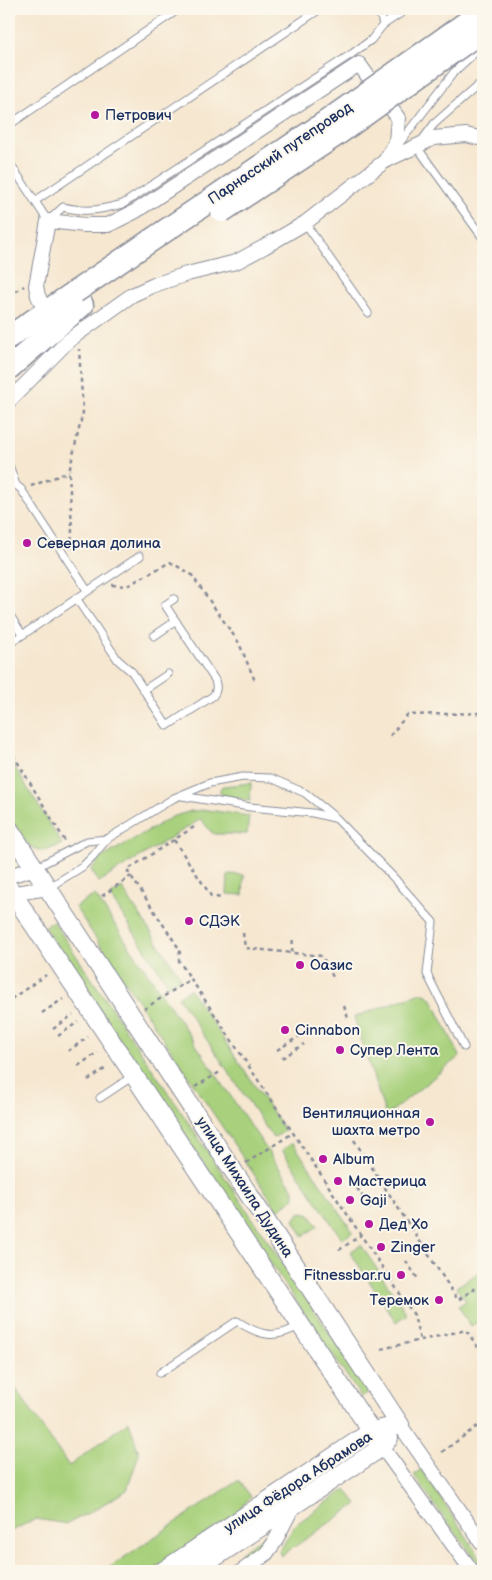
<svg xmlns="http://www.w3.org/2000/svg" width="492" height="1580" viewBox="0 0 492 1580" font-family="'Balsamiq Sans',sans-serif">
	<rect width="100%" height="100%" fill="#fbf7ec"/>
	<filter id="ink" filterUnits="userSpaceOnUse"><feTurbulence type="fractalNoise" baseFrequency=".02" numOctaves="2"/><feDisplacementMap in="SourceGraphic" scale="10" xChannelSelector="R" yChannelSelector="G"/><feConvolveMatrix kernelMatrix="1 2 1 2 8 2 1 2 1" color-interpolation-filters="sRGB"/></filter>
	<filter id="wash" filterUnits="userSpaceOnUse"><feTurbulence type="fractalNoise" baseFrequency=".0096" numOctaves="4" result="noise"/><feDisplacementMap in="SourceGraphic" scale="20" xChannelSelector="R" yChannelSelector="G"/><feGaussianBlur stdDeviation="1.12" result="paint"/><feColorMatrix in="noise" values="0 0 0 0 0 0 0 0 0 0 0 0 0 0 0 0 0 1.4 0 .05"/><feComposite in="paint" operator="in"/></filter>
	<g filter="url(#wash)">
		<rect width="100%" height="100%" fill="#f6e7d0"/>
		<g fill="#a9d17d" stroke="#62806e">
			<polygon points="9,758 62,844 48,850 42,851 35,849 28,845 9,816"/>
			<polygon points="251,783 250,801 223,795 220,793 220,789 223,786"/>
			<polygon points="208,810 249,816 247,834 215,834 211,832 201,819 99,882 91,870 101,858 172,817 191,811"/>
			<polygon points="228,874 244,875 243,895 227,894"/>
			<polygon points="122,888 181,978 169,986 110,896"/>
			<polygon points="95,895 294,1190 294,1198 278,1210 75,907"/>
			<polygon points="53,921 369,1392 361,1397 44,927"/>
			<polygon points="190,989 285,1131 273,1138 178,997"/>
			<polygon points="421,993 427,995 431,998 460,1056 386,1116 354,1017"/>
			<polygon points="293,1143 353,1232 342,1239 282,1150"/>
			<polygon points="303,1212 310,1215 318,1226 303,1236 294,1220 299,1213"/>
			<polygon points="361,1245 407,1314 396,1322 350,1252"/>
			<polygon points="483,1270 483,1318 471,1326 458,1306 466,1301 456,1287"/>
			<polygon points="9,1379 69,1466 129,1421 139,1454 127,1490 90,1512 67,1524 36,1519 9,1532"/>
			<polygon points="421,1469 483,1561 483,1568 444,1518 414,1475"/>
			<polygon points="239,1480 251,1497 232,1517 151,1571 104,1571"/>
			<polygon points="346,1489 357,1504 281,1556 279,1552 295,1525"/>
			<polygon points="266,1535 269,1536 269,1538 263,1548 250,1558 243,1556 240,1552"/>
		</g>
	</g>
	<g filter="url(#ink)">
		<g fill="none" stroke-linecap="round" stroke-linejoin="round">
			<defs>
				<g id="service">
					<polyline points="379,9 383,25"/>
					<polyline points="483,81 434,124 417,147 483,238"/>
					<polyline points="9,125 179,9"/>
					<polyline points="398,145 454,72 480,48 479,39"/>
					<path d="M9,162L48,221L63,207C88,213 98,210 123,204L353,53L371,40L383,25L407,9"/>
					<polyline points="35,201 320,9"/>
					<polyline points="305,223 368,313"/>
					<polyline points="9,465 16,485"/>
					<polyline points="9,484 16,485 21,489 87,590"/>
					<path d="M76,598L118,660L132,672L167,726L213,696C217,691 217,687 215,680L165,605L174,599"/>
					<polyline points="9,614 22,634"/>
					<polyline points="154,636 176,621"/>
					<polyline points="9,644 140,556"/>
					<polyline points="144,690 168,674"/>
					<polyline points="182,796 250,807 313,813 334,818"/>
					<polyline points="35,868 87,841 107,839"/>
					<polyline points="48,888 82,867 93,856 107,839 174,798 210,783 243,777 271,778 305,793 336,818 395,879 433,922 427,974 464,1047"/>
					<polyline points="100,1098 133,1076"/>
					<path d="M160,1373L237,1321C260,1336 276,1340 300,1325"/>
				</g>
				<g id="minor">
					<polyline points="385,161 434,138 466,135 483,139"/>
					<polyline points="9,401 67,342 80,332 132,295 154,285 187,274 236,262 264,247 305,223 385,161 396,142 398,118 359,64 136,211 108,225 85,225 48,221 36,286 38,296 46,312"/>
					<polyline points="9,876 35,868"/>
					<polyline points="9,894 48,888"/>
					<polyline points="400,1425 483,1544"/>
					<polyline points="382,1447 472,1571"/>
					<polyline points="242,1571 266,1554 274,1543 294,1504"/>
				</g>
				<g id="tertiary">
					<polyline points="9,829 400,1425"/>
					<polyline points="9,888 382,1447"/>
					<polyline points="163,1571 372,1431 400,1425"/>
					<polyline points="194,1571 382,1447 389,1438"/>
				</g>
				<g id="primary">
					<polyline points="9,337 75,292"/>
					<polyline points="9,368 82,305"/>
				</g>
			</defs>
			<use href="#service" stroke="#888b97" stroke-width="9"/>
			<use href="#minor" stroke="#888b97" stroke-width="16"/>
			<use href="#tertiary" stroke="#888b97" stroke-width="20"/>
			<use href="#primary" stroke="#888b97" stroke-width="25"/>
			<g stroke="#888b97" stroke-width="2.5" stroke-dasharray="4 4" stroke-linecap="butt">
				<polyline points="9,296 24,286"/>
				<polyline points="31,486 69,472"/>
				<polyline points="71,549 72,529 69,472 83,412 79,349"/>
				<polyline points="112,585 127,586 170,562 191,574 239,643 255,681"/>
				<polyline points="390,736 407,715 483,713"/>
				<polyline points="9,748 65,841"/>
				<polyline points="194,827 127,870 180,950 179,961 414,1315 420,1340"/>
				<polyline points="174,840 211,896 221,898"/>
				<polyline points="102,896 131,876"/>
				<polyline points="243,933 245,948 322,956 333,977"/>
				<polyline points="292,952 293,936"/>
				<polyline points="11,999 46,975"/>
				<polyline points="344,1006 349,1021"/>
				<polyline points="144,1009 191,979"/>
				<polyline points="42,1013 63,999"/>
				<polyline points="53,1029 73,1015"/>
				<polyline points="58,1036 78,1022"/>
				<polyline points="277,1050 300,1036"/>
				<polyline points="68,1051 88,1037"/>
				<polyline points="282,1058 304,1044"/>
				<polyline points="78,1066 98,1052"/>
				<polyline points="88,1080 108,1067"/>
				<polyline points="195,1087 220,1072"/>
				<polyline points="354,1140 458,1300 483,1283"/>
				<polyline points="246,1163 293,1133"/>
				<polyline points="357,1188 371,1209"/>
				<polyline points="339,1250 361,1235"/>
				<polyline points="406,1261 418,1279"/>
				<polyline points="381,1349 466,1330 483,1355"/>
				<polyline points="442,1452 483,1422"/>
			</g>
			<use href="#service" stroke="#fff" stroke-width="7"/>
			<use href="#minor" stroke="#fff" stroke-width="14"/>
			<use href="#tertiary" stroke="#fff" stroke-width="18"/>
			<use href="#primary" stroke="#fff" stroke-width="22"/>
			<defs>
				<polyline id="rail" points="9,12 13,9"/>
			</defs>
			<use href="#rail" stroke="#1b2f5e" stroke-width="5.5"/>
			<use href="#rail" stroke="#fbf7ec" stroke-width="4" stroke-dasharray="11" stroke-linecap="butt"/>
			<defs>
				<g id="primary-bridge">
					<polyline points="222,211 339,133 483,30"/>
					<polyline points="75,292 330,119 483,11"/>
				</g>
			</defs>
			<use href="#primary-bridge" stroke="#888b97" stroke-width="25" stroke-linecap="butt"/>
			<use href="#primary-bridge" stroke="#fff" stroke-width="22"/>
		</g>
	</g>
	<g fill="#b5179e" stroke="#fbf7ec" stroke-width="2">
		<circle cx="95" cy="115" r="5"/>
		<circle cx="27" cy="543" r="5"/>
		<circle cx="189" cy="921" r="5"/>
		<circle cx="300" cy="965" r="5"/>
		<circle cx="285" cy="1030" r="5"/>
		<circle cx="340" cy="1050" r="5"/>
		<circle cx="430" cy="1122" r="5"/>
		<circle cx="323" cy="1159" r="5"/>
		<circle cx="338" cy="1181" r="5"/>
		<circle cx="350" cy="1200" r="5"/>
		<circle cx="369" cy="1224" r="5"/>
		<circle cx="381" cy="1247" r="5"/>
		<circle cx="401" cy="1275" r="5"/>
		<circle cx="439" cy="1300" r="5"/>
	</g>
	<g text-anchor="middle" stroke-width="4" stroke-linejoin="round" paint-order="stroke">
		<g font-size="15" fill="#1b2f5e" stroke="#fbf7ec" text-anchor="start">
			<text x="105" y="120">Петрович</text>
			<text x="37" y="548">Северная долина</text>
			<text x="199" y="926">СДЭК</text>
			<text x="310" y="970">Оазис</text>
			<text x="295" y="1035">Cinnabon</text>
			<text x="350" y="1055">Супер Лента</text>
			<text x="420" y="1118" text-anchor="end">Вентиляционная<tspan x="420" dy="17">шахта метро</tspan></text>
			<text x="333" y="1164">Album</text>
			<text x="348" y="1186">Мастерица</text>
			<text x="360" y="1205">Gaji</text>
			<text x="379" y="1229">Дед Хо</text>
			<text x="391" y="1252">Zinger</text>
			<text x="391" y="1280" text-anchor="end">Fitnessbar.ru</text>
			<text x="429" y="1305" text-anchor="end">Теремок</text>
		</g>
		<g font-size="15" fill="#1b2f5e" stroke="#fbf7ec">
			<text transform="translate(280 153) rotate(-34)" y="5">Парнасский путепровод</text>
			<text transform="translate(245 1187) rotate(57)" y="5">улица Михаила Дудина</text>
			<text transform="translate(298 1482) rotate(-33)" y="5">улица Фёдора Абрамова</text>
		</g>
	</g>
	<rect width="492" height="1580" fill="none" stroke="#fbf7ec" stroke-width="30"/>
</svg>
